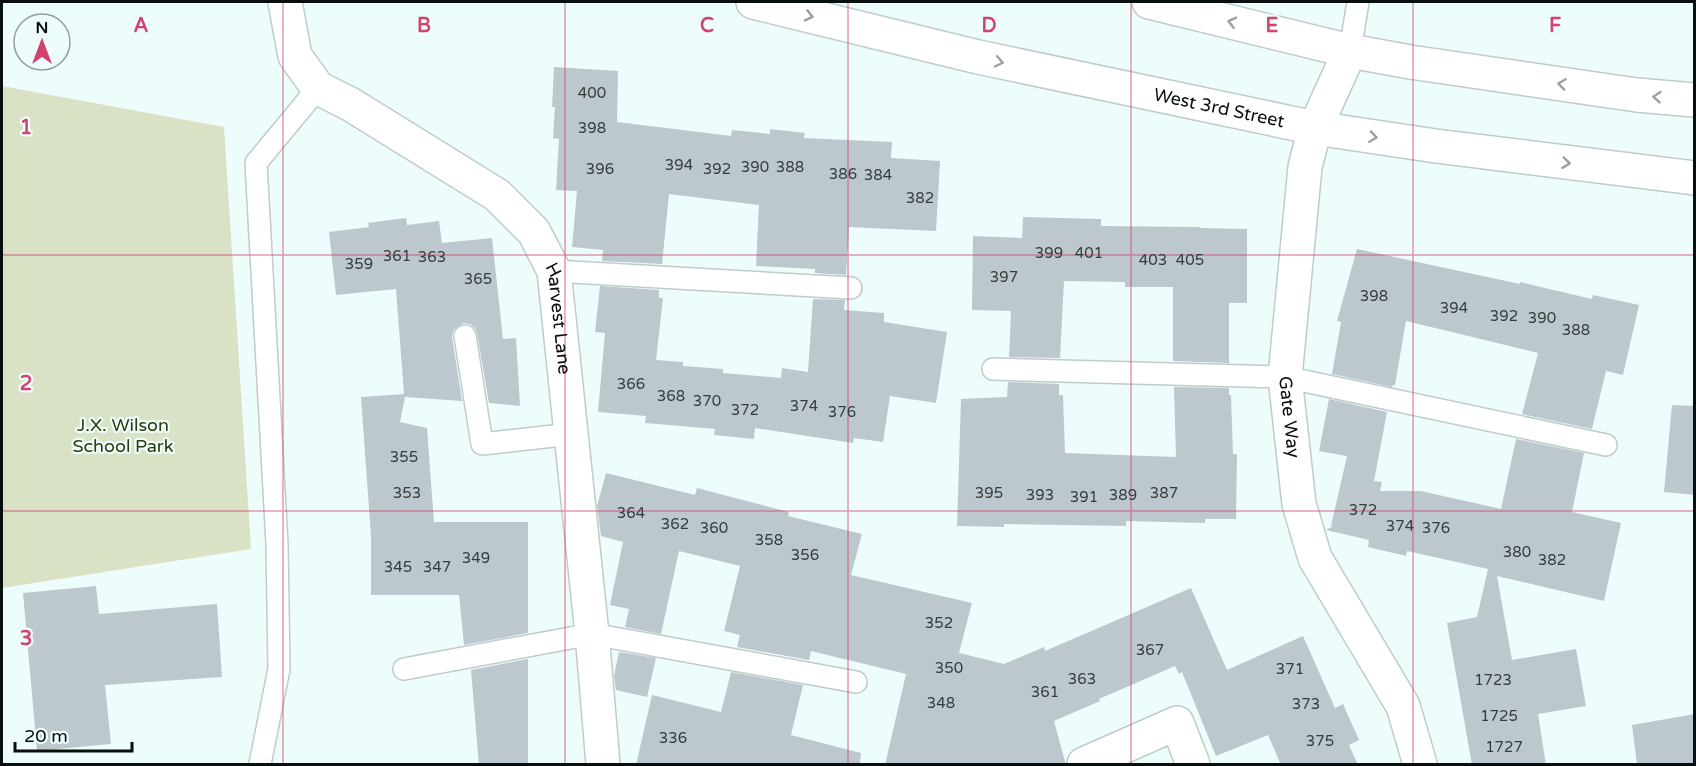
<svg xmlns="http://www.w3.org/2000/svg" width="1696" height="766" viewBox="0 0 1696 766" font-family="'Varela Round',sans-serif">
	<rect width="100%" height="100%" fill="#edfdfb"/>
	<polygon fill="#d9e2c5" points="2,86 224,127 251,549 2,588"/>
	<g fill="#bcc8ce">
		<polygon points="554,67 618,71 617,122 731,136 732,130 770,134 770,129 805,133 804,138 892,142 891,158 940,161 936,231 849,227 846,275 815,273 815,269 756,266 759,205 669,194 662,264 602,261 603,250 572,247 577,191 556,190 559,139 553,138 555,107 552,107"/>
		<polygon points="1023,217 1101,219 1101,226 1200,227 1200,228 1247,229 1247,303 1229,303 1229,363 1173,361 1173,287 1125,287 1125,282 1064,281 1060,358 1009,357 1011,311 972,310 973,236 1022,238"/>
		<polygon points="406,218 407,225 439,221 442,243 492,238 503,339 516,338 520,406 489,403 477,333 475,328 470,324 464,323 457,327 453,331 452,337 462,401 405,397 400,422 427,428 434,522 528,522 528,633 464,645 459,595 371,595 371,536 361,397 404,394 396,289 336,295 329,232 369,227 368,223"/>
		<polygon points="1357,249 1520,284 1520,282 1592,299 1593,295 1639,305 1623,375 1606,371 1592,429 1522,414 1538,353 1406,321 1395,385 1393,385 1392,387 1332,374 1341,322 1337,321"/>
		<polygon points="600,286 659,290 659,298 663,298 656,360 683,362 683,366 723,369 723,373 781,378 782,368 808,372 813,299 845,300 844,310 884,313 884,322 947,332 936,403 890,396 883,442 854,438 853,443 755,428 754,439 714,435 715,429 645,423 646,416 598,412 605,333 595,332"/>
		<polygon points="1008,382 1059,384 1059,395 1063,395 1065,453 1176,457 1174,387 1229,388 1229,395 1231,395 1233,454 1237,454 1236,519 1205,519 1205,523 1126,521 1126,526 1004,524 1004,527 957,526 961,399 1007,397"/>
		<polygon points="1329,399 1387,412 1374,481 1382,482 1380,491 1421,491 1501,509 1516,439 1584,453 1572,512 1621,523 1604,601 1497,576 1512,660 1576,649 1586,706 1538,714 1546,765 1472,765 1447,623 1477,617 1488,569 1407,551 1406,556 1368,547 1369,540 1326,530 1333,526 1331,526 1347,456 1319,451"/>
		<polygon points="1672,405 1695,406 1695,495 1664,492"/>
		<polygon points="606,473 695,495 697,488 789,512 788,516 862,534 851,575 972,603 959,653 1004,664 1044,647 1045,651 1191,588 1227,670 1303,636 1335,708 1343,704 1359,740 1349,745 1358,765 1281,765 1268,735 1216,756 1182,672 1179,674 1175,666 1099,699 1100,701 1054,721 1066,765 885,765 906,674 811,651 809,660 737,647 740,635 724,631 740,566 679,551 661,634 625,627 629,609 610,605 623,542 601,536 597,506"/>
		<polygon points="96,586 99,614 217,604 222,677 105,685 111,744 37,751 23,593"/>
		<polygon points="619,652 656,658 647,697 616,690 614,676"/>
		<polygon points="528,659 528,765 479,765 471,670"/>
		<polygon points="731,672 803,685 791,735 861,753 860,765 636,765 652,695 721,712"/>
		<polygon points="1695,714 1695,765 1637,765 1632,725"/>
	</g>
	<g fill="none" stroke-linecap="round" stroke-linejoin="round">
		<defs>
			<g id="lane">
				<polyline points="1350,51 1358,2"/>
				<polyline points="554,271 851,288"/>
				<polyline points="465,336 482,444 571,434"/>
				<polyline points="993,369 1285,377 1606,445"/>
				<polyline points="404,669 592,634 856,682"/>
				<polyline points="260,764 279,669 277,544 256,163 318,88"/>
			</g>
			<g id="street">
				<path id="s1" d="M285,2L295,56L318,88L350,104L497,195L534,232L554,271L592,634L603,764"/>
				<path id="s2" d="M1350,51L1315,128L1305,167L1285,377L1299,504L1315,558L1403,706L1420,764"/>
				<polyline points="1084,764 1177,723 1193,764"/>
			</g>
			<g id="secondary">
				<path id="s3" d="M753,2L978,57L1315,128L1436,146L1694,178"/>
				<polyline points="1149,2 1350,51 1410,62 1637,95 1694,100"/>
			</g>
		</defs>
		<use href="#lane" stroke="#becccb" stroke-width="24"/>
		<use href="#street" stroke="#becccb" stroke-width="36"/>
		<use href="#secondary" stroke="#becccb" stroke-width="36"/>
		<use href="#lane" stroke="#fff" stroke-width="21"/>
		<use href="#street" stroke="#fff" stroke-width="33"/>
		<use href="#secondary" stroke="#fff" stroke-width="33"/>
	</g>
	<defs><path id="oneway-chevron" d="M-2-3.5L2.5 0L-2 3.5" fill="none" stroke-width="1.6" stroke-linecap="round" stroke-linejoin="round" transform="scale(1.5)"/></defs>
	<g stroke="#9d9f9f">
		<use href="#oneway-chevron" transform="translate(809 16) rotate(14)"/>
		<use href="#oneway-chevron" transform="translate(1232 22) rotate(-166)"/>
		<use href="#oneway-chevron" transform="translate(999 62) rotate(12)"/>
		<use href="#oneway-chevron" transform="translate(1562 84) rotate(-172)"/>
		<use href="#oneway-chevron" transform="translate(1657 97) rotate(-175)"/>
		<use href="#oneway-chevron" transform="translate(1373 137) rotate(8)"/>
		<use href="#oneway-chevron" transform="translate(1566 163) rotate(7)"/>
	</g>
	<path fill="none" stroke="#d2446f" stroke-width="1.5" stroke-opacity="0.55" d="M283,2V764M565,2V764M848,2V764M1131,2V764M1413,2V764M2,255H1694M2,511H1694"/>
	<g text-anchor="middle" stroke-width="4.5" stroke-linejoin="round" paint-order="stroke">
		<g font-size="15" fill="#363c3e">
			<text x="592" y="98">400</text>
			<text x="592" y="133">398</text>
			<text x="679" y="170">394</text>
			<text x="755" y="172">390</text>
			<text x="790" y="172">388</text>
			<text x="600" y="174">396</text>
			<text x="717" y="174">392</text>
			<text x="843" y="179">386</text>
			<text x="878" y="180">384</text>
			<text x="920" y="203">382</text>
			<text x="1049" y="258">399</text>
			<text x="1089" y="258">401</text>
			<text x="397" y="261">361</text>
			<text x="432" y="262">363</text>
			<text x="1153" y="265">403</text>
			<text x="1190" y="265">405</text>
			<text x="359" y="269">359</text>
			<text x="1004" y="282">397</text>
			<text x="478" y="284">365</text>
			<text x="1374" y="301">398</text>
			<text x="1454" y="313">394</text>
			<text x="1504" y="321">392</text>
			<text x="1542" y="323">390</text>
			<text x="1576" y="335">388</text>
			<text x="631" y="389">366</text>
			<text x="671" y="401">368</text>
			<text x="707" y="406">370</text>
			<text x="804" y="411">374</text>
			<text x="745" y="415">372</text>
			<text x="842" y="417">376</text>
			<text x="404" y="462">355</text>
			<text x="407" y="498">353</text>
			<text x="989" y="498">395</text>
			<text x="1164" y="498">387</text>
			<text x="1040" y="500">393</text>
			<text x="1123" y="500">389</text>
			<text x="1084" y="502">391</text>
			<text x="1363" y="515">372</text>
			<text x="631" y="518">364</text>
			<text x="675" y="529">362</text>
			<text x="1400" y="531">374</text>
			<text x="714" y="533">360</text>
			<text x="1436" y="533">376</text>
			<text x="769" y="545">358</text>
			<text x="1517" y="557">380</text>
			<text x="805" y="560">356</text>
			<text x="476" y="563">349</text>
			<text x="1552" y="565">382</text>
			<text x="398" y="572">345</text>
			<text x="437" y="572">347</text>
			<text x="939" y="628">352</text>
			<text x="1150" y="655">367</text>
			<text x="949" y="673">350</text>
			<text x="1290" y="674">371</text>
			<text x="1082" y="684">363</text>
			<text x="1493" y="685">1723</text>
			<text x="1045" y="697">361</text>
			<text x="941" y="708">348</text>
			<text x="1306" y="709">373</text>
			<text x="1499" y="721">1725</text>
			<text x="673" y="743">336</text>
			<text x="1320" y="746">375</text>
			<text x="1504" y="752">1727</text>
		</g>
		<g font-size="18" fill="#090e0e" stroke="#edfdfb">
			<text dy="6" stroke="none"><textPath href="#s3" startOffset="478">West 3rd Street</textPath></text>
			<text dy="6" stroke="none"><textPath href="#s1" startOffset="447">Harvest Lane</textPath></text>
			<text dy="6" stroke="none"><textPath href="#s2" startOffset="376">Gate Way</textPath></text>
		</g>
		<g font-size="18" fill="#2e3809" stroke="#edfdfb">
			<text x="123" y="431">J.X. Wilson<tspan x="123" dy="21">School Park</tspan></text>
		</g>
	</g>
	<g font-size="20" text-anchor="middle" font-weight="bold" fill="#d2446f" stroke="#edfdfb" stroke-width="4.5" stroke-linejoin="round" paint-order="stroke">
		<text x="141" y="32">A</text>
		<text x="424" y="32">B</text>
		<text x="707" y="32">C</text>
		<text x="989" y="32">D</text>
		<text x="1272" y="32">E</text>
		<text x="1555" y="32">F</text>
		<text x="26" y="134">1</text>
		<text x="26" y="390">2</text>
		<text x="26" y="645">3</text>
	</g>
	<rect width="1696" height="766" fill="none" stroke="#090e0e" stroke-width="6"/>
	<g transform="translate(42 42)"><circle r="28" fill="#edfdfb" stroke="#929d9c" stroke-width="1.5"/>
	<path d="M0-4.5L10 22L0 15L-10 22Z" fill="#d2446f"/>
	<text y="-9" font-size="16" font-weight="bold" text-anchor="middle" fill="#090e0e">N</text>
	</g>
	<path d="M15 742v9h117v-9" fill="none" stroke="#090e0e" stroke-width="3"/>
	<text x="24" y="742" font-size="18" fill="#090e0e" stroke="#edfdfb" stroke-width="4.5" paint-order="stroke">20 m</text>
</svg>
